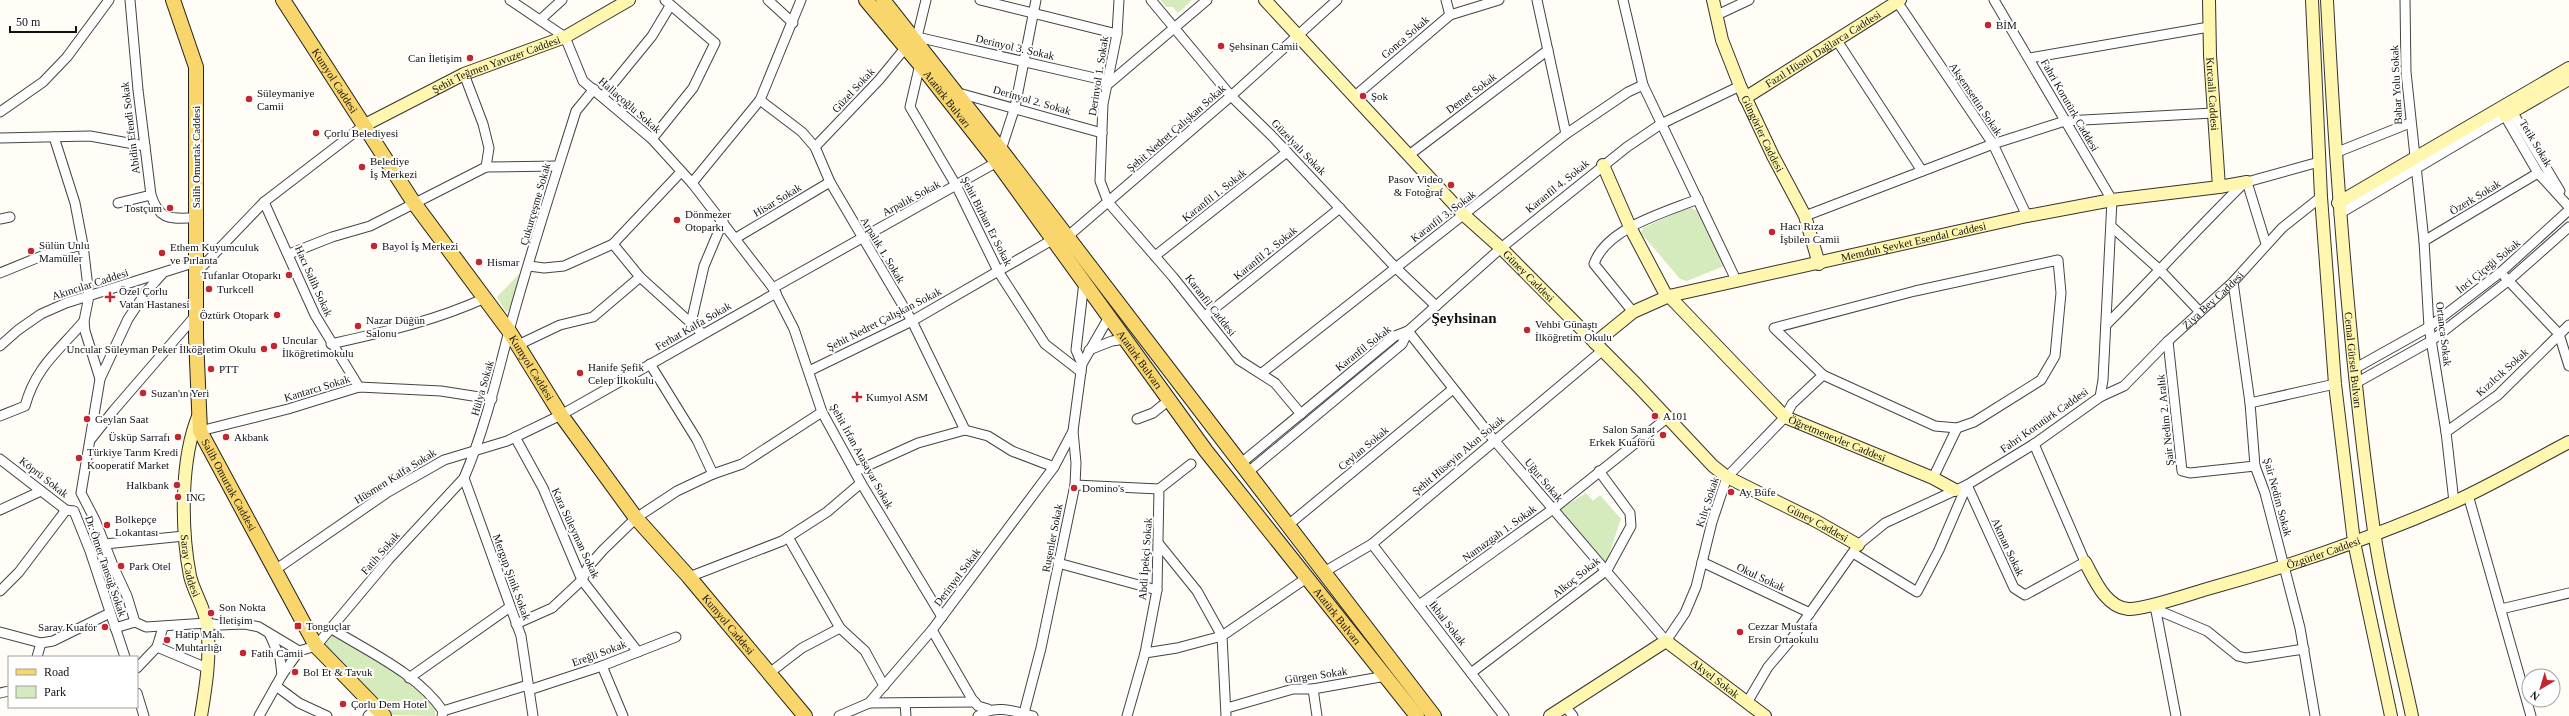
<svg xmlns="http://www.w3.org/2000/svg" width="2569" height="716" viewBox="0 0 2569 716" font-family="Georgia,serif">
	<rect width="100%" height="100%" fill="#fffdf5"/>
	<g fill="#d5ebbd">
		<polygon points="1161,0 1192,0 1178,13 1173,7 1166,7"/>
		<polygon points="1689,207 1699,212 1724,266 1687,281 1680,279 1641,233 1643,228"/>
		<polygon points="524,269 510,309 506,312 497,297"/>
		<polygon points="1586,493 1593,501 1600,495 1621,519 1606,563 1559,510"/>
		<polygon points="332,629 435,700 435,716 391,715 324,643"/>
	</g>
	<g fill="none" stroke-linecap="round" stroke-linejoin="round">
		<defs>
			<g id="street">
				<path d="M130,0L138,90L151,195C160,222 170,218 196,218"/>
				<polyline points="510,0 565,37 583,81 652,139 692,183 773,288 794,329 822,412 861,483 942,617"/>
				<polyline points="768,0 793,23"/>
				<polyline points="980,0 1117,34"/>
				<polyline points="1119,0 1117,34 1103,104 1100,181 1108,202 1173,277 1239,360 1275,383 1301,414"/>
				<polyline points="1151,0 1231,96 1272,136 1395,267 1436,306"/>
				<polyline points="1446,0 1450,15"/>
				<polyline points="1537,0 1566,134"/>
				<polyline points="1623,0 1643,85 1737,282"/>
				<polyline points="1896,0 1993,144 2027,216"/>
				<polyline points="2405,0 2406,72 2424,241 2429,327 2446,432 2454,502"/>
				<polyline points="1717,15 1749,0"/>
				<polyline points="540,20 562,0"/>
				<polyline points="912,36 917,37 926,0"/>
				<polyline points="917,37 1108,81"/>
				<polyline points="1836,39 1922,171"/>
				<polyline points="2030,58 2209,27"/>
				<polyline points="920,64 910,107 957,187 998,271 1045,344 1081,372"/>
				<polyline points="464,74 483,124 489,148 486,167"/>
				<polyline points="1107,85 1207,0"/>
				<polyline points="955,92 1102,133"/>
				<polyline points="603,96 652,36 670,6"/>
				<polyline points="1355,96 1450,15 1499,0"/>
				<polyline points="760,100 802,132 815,147 830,182 912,321 965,430"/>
				<polyline points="2510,108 2560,191"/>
				<polyline points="2502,111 2538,173 2569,207"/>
				<polyline points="0,112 43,82 67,57 109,0"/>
				<polyline points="54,137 75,203 83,245 89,296 84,321 85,331 100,379"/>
				<polyline points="0,138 90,136 145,146"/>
				<polyline points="652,139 693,88 715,43 665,0"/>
				<polyline points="815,147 879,80 906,47"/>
				<polyline points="1001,150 1015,107 1036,0"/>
				<polyline points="2335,153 2410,123"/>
				<polyline points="1409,155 1548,50"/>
				<polyline points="692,183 760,100 801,0"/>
				<polyline points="264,202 315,315 359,387"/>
				<polyline points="118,203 151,195"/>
				<polyline points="2339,214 2505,116"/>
				<polyline points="1805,216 1993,144 2065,121 2213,113"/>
				<polyline points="0,219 10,217"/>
				<polyline points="2112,227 2161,271 2200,312"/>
				<polyline points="1067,237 1231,96 1337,0"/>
				<polyline points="736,238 830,182"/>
				<polyline points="2424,241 2538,173"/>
				<polyline points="613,244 640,277 703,334"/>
				<polyline points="2266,244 2247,182 2319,162"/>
				<polyline points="289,254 332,237 370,226 486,167 558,166"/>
				<polyline points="1155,256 1287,152"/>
				<polygon points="2058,260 2061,293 2055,356 2041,380 1974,422 1957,428 1935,426 1823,375 1774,328 1915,291"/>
				<polyline points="529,266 544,268 564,266 613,244 681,172"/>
				<polyline points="0,273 49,253 83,245"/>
				<polyline points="196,273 264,202 363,126"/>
				<polyline points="2505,277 2559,334 2569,366"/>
				<polyline points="2233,282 2250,403 2255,466 2265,493 2300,628 2315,716"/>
				<polyline points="773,288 997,162"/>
				<path d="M1633,312L1594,264C1606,228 1666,212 1698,199"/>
				<polyline points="1205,316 1340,208"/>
				<polyline points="691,323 704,266 723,221"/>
				<path d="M2106,325C2153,278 2197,229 2245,182"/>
				<polyline points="1408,331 1494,440 1666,641 1685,613 1696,587 1712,522 1727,477 1785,417 1792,404 1823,375"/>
				<polyline points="2168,341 2182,471 2190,473 2255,466"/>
				<path d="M331,344C384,332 435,321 485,298"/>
				<polyline points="518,345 560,325 593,317 640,277"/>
				<polyline points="0,346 18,330 41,314 66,303 196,262"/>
				<polyline points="1089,350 1112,341 1125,339"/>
				<polyline points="650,364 697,440 713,474"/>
				<polyline points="1082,364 1076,350 1084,282"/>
				<polyline points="2354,369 2429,327 2501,272 2569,210"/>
				<polyline points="809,371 912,321 1052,240"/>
				<polyline points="1262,373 1566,134 1628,92 1643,85"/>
				<polyline points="2356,383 2431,341 2508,281 2569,227"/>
				<path id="s1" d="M2100,397L2124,386L2168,341L2233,282L2282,228L2321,197"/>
				<polyline points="2250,403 2335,384"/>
				<path d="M0,416L25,406C36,366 59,351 84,321"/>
				<polyline points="1137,419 1153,413 1169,400"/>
				<polyline points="200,431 288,409 359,387 441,391 492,399"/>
				<polyline points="2446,432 2498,395 2569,325"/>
				<polyline points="515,437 543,488 582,580 638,652"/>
				<polyline points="91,439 114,410 196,315"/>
				<polyline points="0,459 66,510 73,511"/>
				<polyline points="1240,464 1395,336 1408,331 1501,248 1627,147 1661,124 1740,86"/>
				<polyline points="856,471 918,443 965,430 988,436 1012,451 1054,467"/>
				<polyline points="1247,473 1402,344 1408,331"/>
				<polyline points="1933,478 1957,428"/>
				<polyline points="1075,485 1159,489"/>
				<polyline points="1967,485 2014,588 2025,595 2085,562 2034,444"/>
				<polyline points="2468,495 2531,716"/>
				<polyline points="0,510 41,491"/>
				<polyline points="74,511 90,551 125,657"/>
				<polyline points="1287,526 1453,389"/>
				<polyline points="788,537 840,628 865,651 884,686"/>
				<polyline points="105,544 184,536"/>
				<polyline points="1159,544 1197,591 1222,636 1226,716"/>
				<polyline points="1372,544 1504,716"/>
				<polyline points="1853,553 1917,592 1939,550 1967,485"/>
				<polyline points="1702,562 1810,613"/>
				<polyline points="1058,563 1157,590"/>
				<polyline points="275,570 388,492 444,460 507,441 561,415 776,293"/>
				<polyline points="1324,572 1372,544 1603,350"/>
				<polyline points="689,577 782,541 827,512 861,483"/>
				<polyline points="0,591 19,572 66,510"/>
				<polyline points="1419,605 1553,509 1667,418"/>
				<polyline points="2155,606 2176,716"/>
				<polyline points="2155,609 2207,631 2238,656 2246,658 2304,649"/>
				<polyline points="2501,609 2569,593"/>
				<polyline points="135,622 127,596 114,568 95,520 81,493 100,379 128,319 146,292 162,274"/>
				<polyline points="516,624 552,608 582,580 588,567 603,550 636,518 677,491 713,474 742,464 822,412"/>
				<polyline points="115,628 135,622 146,627 207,623 219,625 245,624 259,627 299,651"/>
				<path d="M332,629C369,652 418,674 443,711L442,716"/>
				<polyline points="932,630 972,699 978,706 988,709"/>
				<polyline points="0,632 41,643 53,641 110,613"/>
				<polyline points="270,635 280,658 282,675"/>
				<polyline points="157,647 207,668"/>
				<polyline points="1145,653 1177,648 1222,636 1308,577"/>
				<polyline points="37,657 41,643"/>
				<polyline points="602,666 623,716"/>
				<polyline points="137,668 157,647 163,627"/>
				<polyline points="1471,673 1607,570 1631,526 1630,513 1599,471"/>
				<polyline points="768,674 802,648 840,628"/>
				<polyline points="409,678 510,607"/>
				<polyline points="276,686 299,703 327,716"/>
				<polyline points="1313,689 1317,716"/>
				<polyline points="529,690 602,666 676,637"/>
				<polyline points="0,693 9,691"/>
				<polyline points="137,693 144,716"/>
				<polyline points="1748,701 1768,667 1790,641 1858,545 1885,523 1967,485 2034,444 2100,397 2103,380 2112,200 1994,0"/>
				<polyline points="869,703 975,702"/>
				<polyline points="905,703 906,716"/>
				<polyline points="1565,706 1573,716"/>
				<polyline points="1227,708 1293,689 1313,689 1386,676"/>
				<polyline points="443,711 528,685"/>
				<polyline points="1024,713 1041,648 1075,485 1076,463 1073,431 1082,364 1109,317"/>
				<polyline points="259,716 282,675 299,651 316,646 389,559 464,478"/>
				<polyline points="368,716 376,708"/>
				<path d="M533,716L521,636L464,478C484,431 496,381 509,331C529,257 553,184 576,111L594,89"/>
				<polyline points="839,716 869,703 932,630 1054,467 1073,431"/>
				<path d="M978,716C995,704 1014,711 1033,716"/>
				<polyline points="1127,716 1145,653 1157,590 1159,489 1191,464"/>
			</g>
			<g id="secondary">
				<path id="s2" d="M1265,0L1464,215L1501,248L1638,386L1713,466L1727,477L1816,521L1858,545"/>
				<path id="s3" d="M1713,0L1722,40L1740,86L1773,156L1805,216L1819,264"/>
				<path id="s4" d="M2209,0L2210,55L2219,187"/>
				<polyline points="2312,0 2321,197 2335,384 2354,542 2391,716"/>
				<path id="s5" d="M2327,0C2336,178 2349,355 2374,531C2383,593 2399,655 2412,716"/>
				<path id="s6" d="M1745,98L1900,0"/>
				<polyline points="2505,116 2569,79"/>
				<path id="s7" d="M363,126L464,74L565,37L629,0"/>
				<polyline points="1603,165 1630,227 1667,297"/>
				<polyline points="2338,203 2569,68"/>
				<path id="s8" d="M1669,296L1785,417L1933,478L1955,490"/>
				<path id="s9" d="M1595,343L1633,312L1669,296L2027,216L2112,200L2219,187L2247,182"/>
				<path id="s10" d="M199,414C180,459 181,529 190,576C194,593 205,608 207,625C211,655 206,686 201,716"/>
				<path id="s11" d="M2085,562C2094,578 2105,607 2128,609C2144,610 2190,594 2207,589C2291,566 2374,537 2454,502C2493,484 2531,462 2569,442"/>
				<path id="s12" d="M1550,716L1666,641L1765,716"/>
			</g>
			<g id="primary">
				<path id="s13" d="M173,0L196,67V337L200,431L316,646L384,716"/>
				<path id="s14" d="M283,0L414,203L509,331L561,415L636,518L689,577L805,716"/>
				<path id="s15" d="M866,0L923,68L997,162L1206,451L1417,716"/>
				<polyline points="883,0 1001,150 1434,716"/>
			</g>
		</defs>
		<use href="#street" stroke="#444" stroke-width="11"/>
		<use href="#secondary" stroke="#333" stroke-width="14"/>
		<use href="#primary" stroke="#222" stroke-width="16"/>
		<use href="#street" stroke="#fff" stroke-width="9"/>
		<use href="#secondary" stroke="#fff6b0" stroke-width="12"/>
		<use href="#primary" stroke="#f9d66b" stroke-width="14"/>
	</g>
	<g fill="#c4262e" stroke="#fff" stroke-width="1.5">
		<circle cx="1988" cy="25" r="4"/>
		<circle cx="1221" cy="46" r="4"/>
		<circle cx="470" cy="58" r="4"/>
		<circle cx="1363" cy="96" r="4"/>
		<circle cx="249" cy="99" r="4"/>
		<circle cx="316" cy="133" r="4"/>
		<circle cx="362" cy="167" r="4"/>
		<circle cx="1451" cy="185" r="4"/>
		<circle cx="170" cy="208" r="4"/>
		<circle cx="677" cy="220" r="4"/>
		<circle cx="1772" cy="232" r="4"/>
		<circle cx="374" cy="246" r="4"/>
		<circle cx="31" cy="251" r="4"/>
		<circle cx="162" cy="253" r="4"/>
		<circle cx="479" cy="262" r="4"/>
		<circle cx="289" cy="275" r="4"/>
		<circle cx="209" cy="289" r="4"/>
		<path d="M108 291h4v4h4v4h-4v4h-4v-4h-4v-4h4z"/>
		<circle cx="277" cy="315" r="4"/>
		<circle cx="358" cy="326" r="4"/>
		<circle cx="1527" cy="330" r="4"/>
		<circle cx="274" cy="346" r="4"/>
		<circle cx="264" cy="349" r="4"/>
		<circle cx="211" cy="369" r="4"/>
		<circle cx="580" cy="373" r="4"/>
		<circle cx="143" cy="393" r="4"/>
		<path d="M855 391h4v4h4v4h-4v4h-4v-4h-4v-4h4z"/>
		<circle cx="1655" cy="416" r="4"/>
		<circle cx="87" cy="419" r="4"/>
		<circle cx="1663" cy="435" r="4"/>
		<circle cx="178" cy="437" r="4"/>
		<circle cx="226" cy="437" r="4"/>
		<circle cx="79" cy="458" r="4"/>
		<circle cx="177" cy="485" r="4"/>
		<circle cx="1074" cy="488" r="4"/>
		<circle cx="1731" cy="492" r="4"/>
		<circle cx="178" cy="497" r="4"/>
		<circle cx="107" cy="525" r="4"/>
		<circle cx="121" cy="566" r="4"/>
		<circle cx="211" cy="613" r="4"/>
		<rect x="294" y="622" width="8" height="8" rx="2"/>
		<circle cx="105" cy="627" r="4"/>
		<circle cx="1740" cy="632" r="4"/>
		<circle cx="167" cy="640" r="4"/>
		<circle cx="243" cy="653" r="4"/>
		<circle cx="295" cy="672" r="4"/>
		<circle cx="343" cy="704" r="4"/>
	</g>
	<g text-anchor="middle" stroke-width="4" stroke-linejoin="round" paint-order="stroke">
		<g font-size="11" fill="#111" stroke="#fff" text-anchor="start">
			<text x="1996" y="29">BİM</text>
			<text x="1229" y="50">Şehsinan Camii</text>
			<text x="462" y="62" text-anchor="end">Can İletişim</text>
			<text x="257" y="97">Süleymaniye<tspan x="257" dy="13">Camii</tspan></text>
			<text x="1371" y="100">Şok</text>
			<text x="324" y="137">Çorlu Belediyesi</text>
			<text x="370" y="165">Belediye<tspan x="370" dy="13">İş Merkezi</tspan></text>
			<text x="1443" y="183" text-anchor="end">Pasov Video<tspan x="1443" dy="13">&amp; Fotoğraf</tspan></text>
			<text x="162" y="212" text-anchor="end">Tostçum</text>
			<text x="685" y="218">Dönmezer<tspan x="685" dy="13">Otoparkı</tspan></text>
			<text x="1780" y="230">Hacı Rıza<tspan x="1780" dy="13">İşbilen Camii</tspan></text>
			<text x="39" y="249">Sülün Unlu<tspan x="39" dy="13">Mamüller</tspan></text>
			<text x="382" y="250">Bayol İş Merkezi</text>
			<text x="170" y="251">Ethem Kuyumculuk<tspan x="170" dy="13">ve Pırlanta</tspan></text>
			<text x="487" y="266">Hismar</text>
			<text x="281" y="279" text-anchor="end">Tufanlar Otoparkı</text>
			<text x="217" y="293">Turkcell</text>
			<text x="119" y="295">Özel Çorlu<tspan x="119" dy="13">Vatan Hastanesi</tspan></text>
			<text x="269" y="319" text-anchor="end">Öztürk Otopark</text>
			<text x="366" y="324">Nazar Düğün<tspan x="366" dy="13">Salonu</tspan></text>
			<text x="1535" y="328">Vehbi Günaştı<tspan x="1535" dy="13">İlköğretim Okulu</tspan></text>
			<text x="282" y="344">Uncular<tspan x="282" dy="13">İlköğretimokulu</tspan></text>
			<text x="256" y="353" text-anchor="end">Uncular Süleyman Peker İlköğretim Okulu</text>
			<text x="588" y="371">Hanife Şefik<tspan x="588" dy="13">Celep İlkokulu</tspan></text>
			<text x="219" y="373">PTT</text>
			<text x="151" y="397">Suzan'ın Yeri</text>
			<text x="866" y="401">Kumyol ASM</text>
			<text x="1663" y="420">A101</text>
			<text x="95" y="423">Geylan Saat</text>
			<text x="1655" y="433" text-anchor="end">Salon Sanat<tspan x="1655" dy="13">Erkek Kuaförü</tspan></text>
			<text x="170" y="441" text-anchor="end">Üsküp Sarrafı</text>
			<text x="234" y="441">Akbank</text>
			<text x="87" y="456">Türkiye Tarım Kredi<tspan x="87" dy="13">Kooperatif Market</tspan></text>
			<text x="169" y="489" text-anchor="end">Halkbank</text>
			<text x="1082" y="492">Domino's</text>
			<text x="1739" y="496">Ay Büfe</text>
			<text x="186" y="501">ING</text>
			<text x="115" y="523">Bolkepçe<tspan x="115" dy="13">Lokantası</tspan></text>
			<text x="129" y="570">Park Otel</text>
			<text x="219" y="611">Son Nokta<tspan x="219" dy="13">İletişim</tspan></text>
			<text x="306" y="630">Tonguçlar</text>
			<text x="1748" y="630">Cezzar Mustafa<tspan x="1748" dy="13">Ersin Ortaokulu</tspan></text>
			<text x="97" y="631" text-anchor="end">Saray Kuaför</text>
			<text x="175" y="638">Hatip Mah.<tspan x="175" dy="13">Muhtarlığı</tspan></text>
			<text x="251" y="657">Fatih Camii</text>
			<text x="303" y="676">Bol Et &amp; Tavuk</text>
			<text x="351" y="708">Çorlu Dem Hotel</text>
		</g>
		<g font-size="11" fill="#111" stroke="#fff">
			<text transform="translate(1405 37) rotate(-41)" y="4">Gonca Sokak</text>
			<text transform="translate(1015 47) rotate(13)" y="4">Derinyol 3. Sokak</text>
			<text dy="4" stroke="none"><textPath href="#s6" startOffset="92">Fazıl Hüsnü Dağlarca Caddesi</textPath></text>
			<text dy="4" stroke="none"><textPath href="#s7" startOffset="147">Şehit Teğmen Yavuzer Caddesi</textPath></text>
			<text transform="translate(1098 76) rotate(-81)" y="4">Derinyol 1. Sokak</text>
			<text dy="4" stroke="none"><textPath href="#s14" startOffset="96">Kumyol Caddesi</textPath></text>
			<text transform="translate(2396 85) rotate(-93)" y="4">Bahar Yolu Sokak</text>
			<text transform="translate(853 90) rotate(-47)" y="4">Güzel Sokak</text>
			<text transform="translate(1471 93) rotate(-37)" y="4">Demet Sokak</text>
			<text dy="4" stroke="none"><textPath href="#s4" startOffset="94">Kırcaali Caddesi</textPath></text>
			<text dy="4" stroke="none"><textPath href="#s15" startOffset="128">Atatürk Bulvarı</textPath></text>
			<text transform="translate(1976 99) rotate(56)" y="4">Akşemsettin Sokak</text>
			<text transform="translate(1032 100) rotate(16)" y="4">Derinyol 2. Sokak</text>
			<text transform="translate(630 105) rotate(41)" y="4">Hallaçoğlu Sokak</text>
			<text transform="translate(2070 105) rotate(60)" y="4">Fahri Korutürk Caddesi</text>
			<text transform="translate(130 128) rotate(-97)" y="4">Abidin Efendi Sokak</text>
			<text transform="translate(1176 128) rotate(-41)" y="4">Şehit Nedret Çalışkan Sokak</text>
			<text dy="4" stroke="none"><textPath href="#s3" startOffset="143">Güngörler Caddesi</textPath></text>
			<text transform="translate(2536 143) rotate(59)" y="4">Tetik Sokak</text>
			<text transform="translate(1299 147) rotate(46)" y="4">Güzelyalı Sokak</text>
			<text transform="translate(196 157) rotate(-90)" y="4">Salih Omurtak Caddesi</text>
			<text transform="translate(1557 186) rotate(-39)" y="4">Karanfil 4. Sokak</text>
			<text transform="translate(1214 195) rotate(-38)" y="4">Karanfil 1. Sokak</text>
			<text transform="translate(2475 197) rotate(-31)" y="4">Özerk Sokak</text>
			<text transform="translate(911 198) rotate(-28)" y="4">Arpalık Sokak</text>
			<text transform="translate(777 200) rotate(-31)" y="4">Hisar Sokak</text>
			<text transform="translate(535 204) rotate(-74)" y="4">Çukurçeşme Sokak</text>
			<text transform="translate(1443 216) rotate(-37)" y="4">Karanfil 3. Sokak</text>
			<text transform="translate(987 221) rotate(63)" y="4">Şehit Birhan Er Sokak</text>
			<text dy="4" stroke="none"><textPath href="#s9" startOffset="339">Memduh Şevket Esendal Caddesi</textPath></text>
			<text transform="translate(883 250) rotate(59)" y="4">Arpalık 1. Sokak</text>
			<text transform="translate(1265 253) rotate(-39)" y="4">Karanfil 2. Sokak</text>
			<text transform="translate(2488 266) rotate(-39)" y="4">İnci Çiçeği Sokak</text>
			<text dy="4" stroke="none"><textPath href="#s2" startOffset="382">Güney Caddesi</textPath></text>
			<text transform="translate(314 281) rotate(66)" y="4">Hacı Salih Sokak</text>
			<text transform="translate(90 284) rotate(-18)" y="4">Akıncılar Caddesi</text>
			<text dy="4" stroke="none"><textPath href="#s1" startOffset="150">Ziya Bey Caddesi</textPath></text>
			<text transform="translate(1211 305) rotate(52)" y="4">Karanfil Caddesi</text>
			<text transform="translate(884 319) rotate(-27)" y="4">Şehit Nedret Çalışkan Sokak</text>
			<text transform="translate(693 326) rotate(-30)" y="4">Ferhat Kalfa Sokak</text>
			<text transform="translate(2444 334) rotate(83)" y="4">Ortanca Sokak</text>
			<text transform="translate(1363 348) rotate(-38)" y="4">Karanfil Sokak</text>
			<text dy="4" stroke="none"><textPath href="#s15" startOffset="452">Atatürk Bulvarı</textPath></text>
			<text dy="4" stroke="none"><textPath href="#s5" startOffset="361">Cemal Gürsel Bulvarı</textPath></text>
			<text dy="4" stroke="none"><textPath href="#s14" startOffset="444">Kumyol Caddesi</textPath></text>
			<text transform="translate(2502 372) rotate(-42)" y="4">Kızılcık Sokak</text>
			<text transform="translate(317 388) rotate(-17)" y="4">Kantarcı Sokak</text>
			<text transform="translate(482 388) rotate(-74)" y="4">Hülya Sokak</text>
			<text transform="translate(2044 420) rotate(-35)" y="4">Fahri Korutürk Caddesi</text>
			<text transform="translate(2165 420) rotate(-96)" y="4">Şair Nedim 2. Aralık</text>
			<text dy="4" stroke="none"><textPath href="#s8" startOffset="224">Öğretmenevler Caddesi</textPath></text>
			<text transform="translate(1363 448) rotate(-40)" y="4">Ceylan Sokak</text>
			<text transform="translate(1458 455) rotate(-40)" y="4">Şehit Hüseyin Akın Sokak</text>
			<text transform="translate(862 456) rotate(61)" y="4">Şehit İrfan Atasayar Sokak</text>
			<text transform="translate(395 476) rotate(-32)" y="4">Hüsmen Kalfa Sokak</text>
			<text transform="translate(44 477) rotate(38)" y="4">Köprü Sokak</text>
			<text transform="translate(1544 480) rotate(50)" y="4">Uğur Sokak</text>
			<text dy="4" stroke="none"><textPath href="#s13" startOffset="496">Salih Omurtak Caddesi</textPath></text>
			<text transform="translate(2278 497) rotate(75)" y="4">Şair Nedim Sokak</text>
			<text transform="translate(1707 502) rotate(-72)" y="4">Kılıç Sokak</text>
			<text dy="4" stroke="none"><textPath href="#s2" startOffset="766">Güney Caddesi</textPath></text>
			<text transform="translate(576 533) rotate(65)" y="4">Kara Süleyman Sokak</text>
			<text transform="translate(1499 533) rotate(-36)" y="4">Namazgah 1. Sokak</text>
			<text transform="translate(1052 538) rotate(-79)" y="4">Ruşenler Sokak</text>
			<text transform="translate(2008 547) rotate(65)" y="4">Akman Sokak</text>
			<text transform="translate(380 553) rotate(-49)" y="4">Fatih Sokak</text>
			<text dy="4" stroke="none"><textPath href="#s11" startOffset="270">Özgürler Caddesi</textPath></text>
			<text transform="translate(1145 559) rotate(-86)" y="4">Abdi İpekçi Sokak</text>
			<text dy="4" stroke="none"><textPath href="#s10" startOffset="154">Saray Caddesi</textPath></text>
			<text transform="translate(106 566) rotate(71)" y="4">Dr. Ömer Tansuğ Sokak</text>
			<text transform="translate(512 577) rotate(70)" y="4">Mergup Şinik Sokak</text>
			<text transform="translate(957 577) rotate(-53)" y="4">Derinyol Sokak</text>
			<text transform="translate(1576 577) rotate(-39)" y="4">Alkoç Sokak</text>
			<text transform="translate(1761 577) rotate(25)" y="4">Okul Sokak</text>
			<text dy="4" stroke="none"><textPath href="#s15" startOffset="776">Atatürk Bulvarı</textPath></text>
			<text transform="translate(1448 623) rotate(52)" y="4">İkbal Sokak</text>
			<text dy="4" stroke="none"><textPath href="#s14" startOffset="768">Kumyol Caddesi</textPath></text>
			<text transform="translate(599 653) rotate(-20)" y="4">Ereğli Sokak</text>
			<text transform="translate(1316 675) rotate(-8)" y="4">Gürgen Sokak</text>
			<text dy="4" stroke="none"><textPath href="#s12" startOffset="200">Akyel Sokak</textPath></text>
		</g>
		<g font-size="15" font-weight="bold" fill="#111" stroke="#fff">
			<text x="1464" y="323">Şeyhsinan</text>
		</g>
	</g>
	<rect x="8" y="656" width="130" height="52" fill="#ffffff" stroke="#a0a0a0"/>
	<rect x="16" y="669" width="20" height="6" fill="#f9d66b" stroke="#a0a0a0"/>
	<text x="44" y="676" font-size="12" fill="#111111">Road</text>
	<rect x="16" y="686" width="20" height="12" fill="#d5ebbd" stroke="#a0a0a0"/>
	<text x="44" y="696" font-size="12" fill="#111111">Park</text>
	<g transform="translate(2541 688) rotate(218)"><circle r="19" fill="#ffffff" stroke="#a0a0a0"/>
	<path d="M0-3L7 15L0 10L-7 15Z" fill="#c4262e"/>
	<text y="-6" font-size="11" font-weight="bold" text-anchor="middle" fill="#111111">N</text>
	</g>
	<path d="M10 26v6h66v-6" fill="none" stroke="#111111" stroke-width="2"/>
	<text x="16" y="26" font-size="12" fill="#111111" stroke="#ffffff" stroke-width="3" paint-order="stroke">50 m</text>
</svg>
